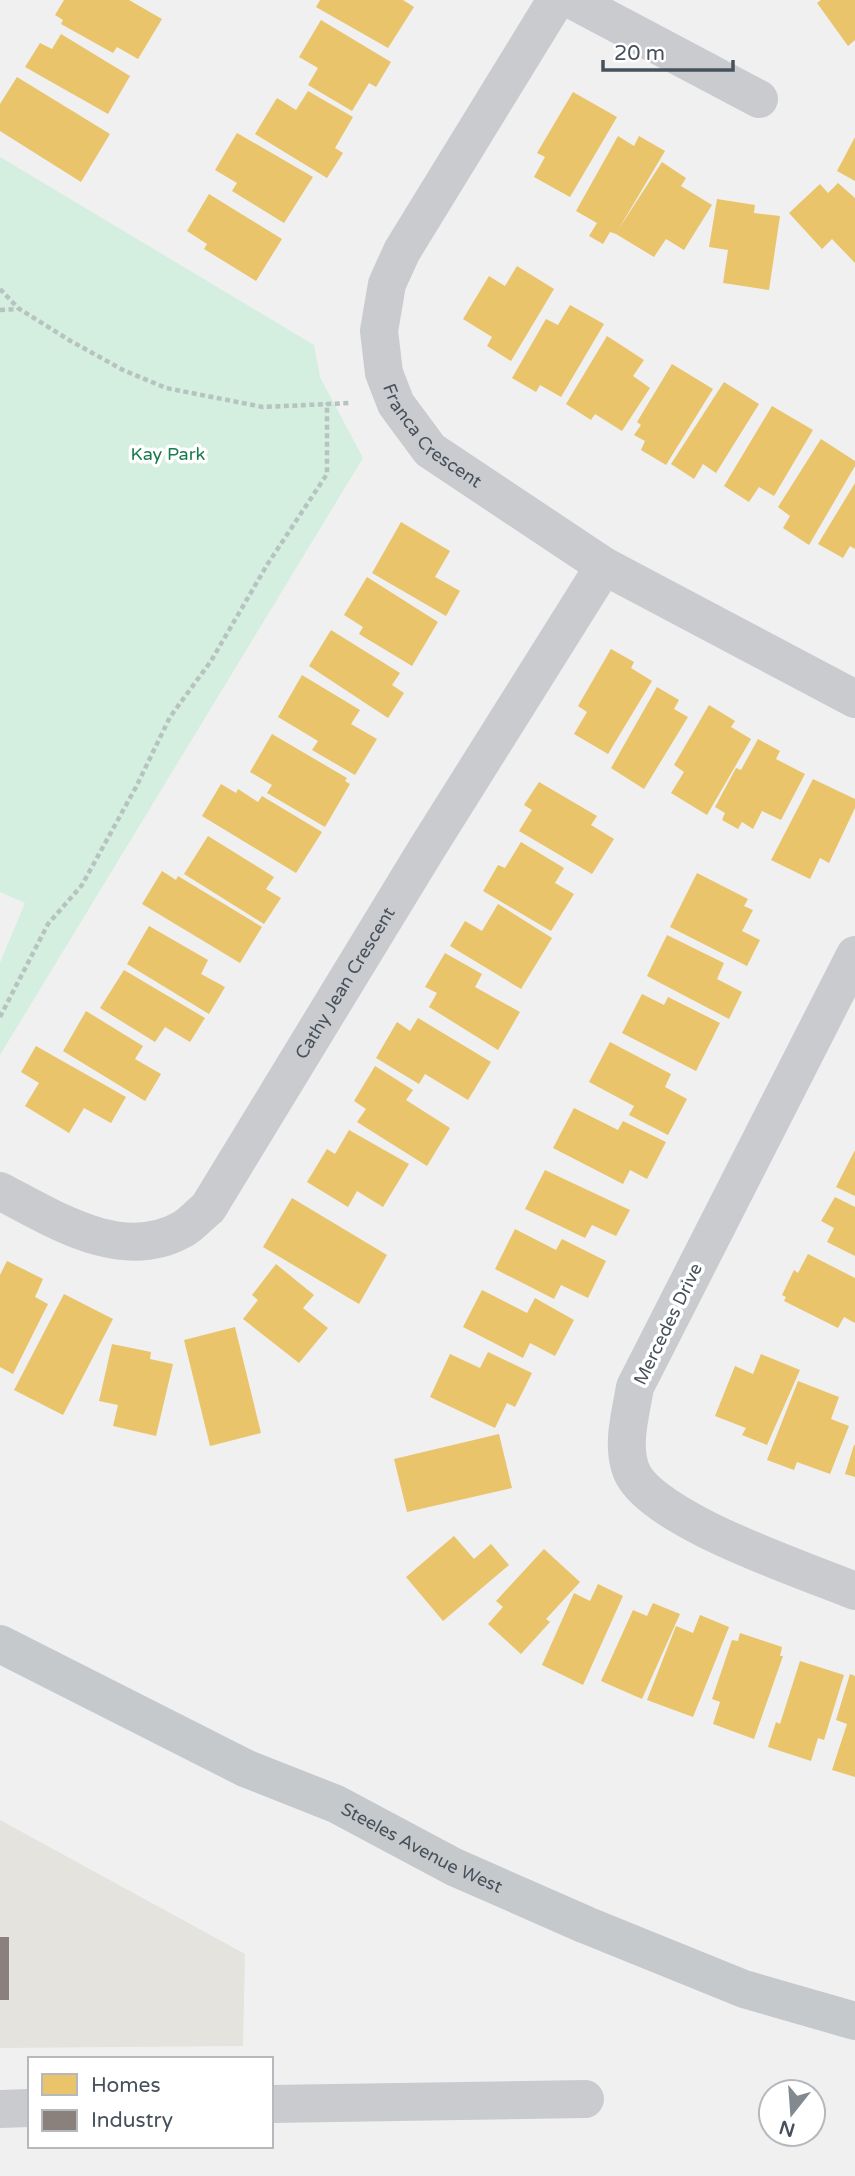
<svg xmlns="http://www.w3.org/2000/svg" width="855" height="2176" viewBox="0 0 855 2176" font-family="'Varela Round',sans-serif">
	<rect width="100%" height="100%" fill="#f0f0f0"/>
	<polygon fill="#e4e3de" points="0,1820 245,1954 243,2046 0,2048"/>
	<polygon fill="#d4eee0" points="0,157 314,345 320,377 363,458 0,1055 0,963 25,903 0,892"/>
	<g fill="#e9c46a">
		<polygon points="64,0 129,0 162,19 138,59 117,47 113,53 61,24 63,20 55,15"/>
		<polygon points="320,0 403,0 414,7 388,48 316,7"/>
		<polygon points="821,0 855,0 855,40 848,46 817,3"/>
		<polygon points="321,20 391,62 376,87 369,83 352,111 308,85 318,68 299,57"/>
		<polygon points="61,34 130,76 108,114 25,67 40,43 52,49"/>
		<polygon points="17,77 110,134 81,182 0,131 0,104"/>
		<polygon points="308,91 353,117 335,148 343,153 327,178 255,134 277,98 296,110"/>
		<polygon points="573,92 617,117 570,197 534,177 545,157 537,153"/>
		<polygon points="237,133 313,177 284,223 232,191 237,183 215,170"/>
		<polygon points="618,136 634,146 639,136 665,151 618,230 662,162 686,178 681,186 712,205 684,250 666,239 654,257 616,234 610,232 603,244 589,236 597,223 576,211"/>
		<polygon points="855,137 855,181 837,171"/>
		<polygon points="838,183 855,198 855,263 832,239 822,249 789,213 820,184 828,193"/>
		<polygon points="209,194 282,239 256,281 204,249 207,244 187,231"/>
		<polygon points="717,199 755,205 754,213 780,216 769,290 723,283 728,250 709,247"/>
		<polygon points="517,266 554,289 511,361 487,346 492,337 463,319 489,276 505,286"/>
		<polygon points="570,305 604,324 561,397 540,385 536,392 512,378 546,319 558,325"/>
		<polygon points="607,336 644,360 633,376 650,388 622,431 595,414 591,420 566,404"/>
		<polygon points="672,364 713,389 666,465 641,450 645,441 634,435 641,425 637,422"/>
		<polygon points="724,382 759,404 716,473 703,464 694,479 671,464"/>
		<polygon points="772,406 813,430 774,496 759,487 749,502 724,486"/>
		<polygon points="821,439 855,461 855,466 809,545 783,528 790,516 778,507"/>
		<polygon points="855,483 855,549 850,546 843,558 818,544"/>
		<polygon points="401,522 450,551 435,577 460,591 446,616 372,573"/>
		<polygon points="367,577 438,622 412,666 359,634 363,627 344,615"/>
		<polygon points="331,630 400,673 392,685 404,693 388,718 309,666"/>
		<polygon points="611,649 634,662 631,668 652,681 608,754 574,734 587,712 578,706"/>
		<polygon points="302,675 360,710 351,724 377,739 355,775 312,750 318,741 278,717"/>
		<polygon points="657,687 679,700 674,709 688,717 644,789 611,768"/>
		<polygon points="709,705 735,721 731,727 751,739 707,815 671,793 684,772 674,765"/>
		<polygon points="272,734 347,778 345,781 350,784 325,827 267,793 272,785 250,772"/>
		<polygon points="758,739 780,751 776,759 805,774 781,820 762,811 753,829 742,822 738,829 722,820 725,813 715,807 736,768 741,770"/>
		<polygon points="813,779 855,799 855,808 829,863 820,858 810,879 771,860"/>
		<polygon points="539,782 597,816 591,825 614,839 592,874 519,831 532,810 524,805"/>
		<polygon points="221,784 236,793 238,789 258,802 262,796 322,832 296,873 202,816"/>
		<polygon points="208,836 274,877 266,889 281,898 264,924 184,874"/>
		<polygon points="521,842 564,868 555,883 574,894 551,931 483,891 498,865 505,868"/>
		<polygon points="162,871 176,880 178,876 262,927 240,963 142,904"/>
		<polygon points="697,873 748,899 744,906 753,910 742,931 760,940 747,966 670,927"/>
		<polygon points="498,904 552,938 521,989 450,946 465,921 482,931"/>
		<polygon points="149,926 208,960 201,974 225,987 209,1014 127,964"/>
		<polygon points="667,935 724,963 717,979 742,992 729,1019 647,976"/>
		<polygon points="445,953 482,974 475,987 520,1012 498,1050 429,1007 437,993 425,987"/>
		<polygon points="124,970 205,1018 190,1042 165,1027 155,1042 100,1008"/>
		<polygon points="642,994 664,1005 668,997 720,1023 696,1071 622,1033"/>
		<polygon points="86,1011 143,1046 135,1059 161,1074 145,1101 63,1051"/>
		<polygon points="418,1018 491,1062 468,1100 425,1074 419,1084 376,1058 397,1022 410,1031"/>
		<polygon points="610,1042 671,1074 665,1087 687,1099 668,1135 629,1115 634,1106 589,1082"/>
		<polygon points="36,1046 126,1097 111,1123 84,1108 69,1133 25,1106 39,1083 21,1072"/>
		<polygon points="375,1066 413,1090 406,1100 450,1128 427,1166 357,1122 366,1109 354,1101"/>
		<polygon points="574,1108 618,1130 623,1121 666,1142 647,1179 630,1170 623,1184 553,1148"/>
		<polygon points="349,1130 409,1164 383,1207 357,1191 348,1207 307,1182 327,1149 335,1154"/>
		<polygon points="855,1150 855,1196 836,1187"/>
		<polygon points="545,1170 630,1210 616,1236 592,1225 585,1238 525,1209"/>
		<polygon points="835,1197 855,1207 855,1256 827,1242 834,1228 821,1221"/>
		<polygon points="292,1198 387,1255 359,1304 263,1247"/>
		<polygon points="515,1229 556,1250 562,1239 606,1261 588,1298 561,1285 554,1299 495,1269"/>
		<polygon points="808,1254 855,1278 855,1323 844,1317 838,1328 784,1301 786,1297 782,1295 794,1270 798,1273"/>
		<polygon points="7,1261 43,1279 35,1297 48,1304 13,1374 0,1367 0,1275"/>
		<polygon points="276,1264 314,1295 303,1308 328,1328 299,1363 243,1319 258,1300 252,1295"/>
		<polygon points="482,1290 527,1313 535,1298 574,1320 555,1356 530,1343 523,1358 463,1327"/>
		<polygon points="64,1294 113,1319 63,1415 14,1390"/>
		<polygon points="235,1327 261,1433 210,1446 184,1340"/>
		<polygon points="112,1344 151,1352 150,1359 173,1364 156,1436 113,1426 118,1405 99,1401"/>
		<polygon points="488,1352 532,1373 515,1407 507,1403 495,1428 430,1397 450,1354 480,1368"/>
		<polygon points="761,1354 800,1370 767,1445 742,1435 746,1428 715,1416 735,1366 753,1374"/>
		<polygon points="798,1381 839,1397 831,1419 849,1426 830,1474 797,1462 794,1470 767,1460"/>
		<polygon points="499,1434 512,1488 407,1512 394,1459"/>
		<polygon points="854,1445 855,1445 855,1477 845,1474"/>
		<polygon points="454,1536 474,1559 491,1544 509,1565 443,1621 406,1577"/>
		<polygon points="544,1549 580,1582 546,1619 550,1622 521,1654 488,1624 503,1607 496,1601"/>
		<polygon points="598,1584 623,1596 583,1685 542,1665 574,1593 590,1601"/>
		<polygon points="653,1603 680,1614 642,1699 601,1681 633,1610 647,1616"/>
		<polygon points="700,1615 729,1627 693,1717 647,1700 676,1626 693,1633"/>
		<polygon points="740,1633 782,1647 780,1656 783,1656 754,1739 713,1724 720,1702 712,1699 732,1640 738,1641"/>
		<polygon points="800,1661 844,1675 824,1740 818,1738 811,1761 768,1747 776,1722 780,1724"/>
		<polygon points="850,1674 855,1676 855,1777 832,1770 847,1724 836,1720"/>
	</g>
	<rect fill="#8a817c" x="0" y="1937" width="9" height="63"/>
	<g fill="none" stroke-linecap="round" stroke-linejoin="round">
		<g stroke="#b7c3c0" stroke-width="4.5" stroke-dasharray="5 3.5" stroke-linecap="butt">
			<polyline points="0,289 18,308 69,340 123,370 166,388 263,407 350,403"/>
			<polyline points="0,310 17,309"/>
			<polyline points="0,1017 48,924 82,885 136,787 170,717 211,661 267,565 327,474 327,403"/>
		</g>
		<g stroke="#c9cbce" stroke-width="38">
			<path id="s1" d="M556,0L402,251L387,284L379,331L384,373L396,404L430,450L604,566L855,699"/>
			<polyline points="572,0 759,99"/>
			<path d="M855,955L635,1387C631,1412 622,1442 630,1467C644,1518 805,1570 855,1591"/>
			<path id="s2" d="M0,1191C54,1219 122,1264 183,1229C192,1224 200,1214 208,1208L426,850L604,566"/>
			<polyline points="271,2104 585,2099"/>
			<polyline points="0,2109 30,2108"/>
		</g>
		<path stroke="#c6c9cc" stroke-width="38" id="s3" d="M0,1644L245,1768L336,1804L454,1867L586,1925L744,1989L855,2021"/>
	</g>
	<g text-anchor="middle" stroke-width="7" stroke-linejoin="round" paint-order="stroke">
		<g font-size="18" fill="#47515b" stroke="#fff">
			<text dy="6" stroke="none"><textPath href="#s1" startOffset="502">Franca Crescent</textPath></text>
			<text dy="6" stroke="none"><textPath href="#s2" startOffset="492">Cathy Jean Crescent</textPath></text>
			<text transform="translate(668 1324) rotate(-64)" y="6">Mercedes Drive</text>
			<text dy="6" stroke="none"><textPath href="#s3" startOffset="469">Steeles Avenue West</textPath></text>
		</g>
		<g font-size="18" fill="#1a7b4e" stroke="#fff">
			<text x="168" y="460">Kay Park</text>
		</g>
	</g>
	<rect x="28" y="2057" width="245" height="91" fill="#ffffff" stroke="#b5b9bd" stroke-width="2"/>
	<rect x="42" y="2074" width="35" height="21" fill="#e9c46a" stroke="#b5b9bd" stroke-width="2"/>
	<text x="91" y="2092" font-size="21" fill="#47515b">Homes</text>
	<rect x="42" y="2110" width="35" height="21" fill="#8a817c" stroke="#b5b9bd" stroke-width="2"/>
	<text x="91" y="2127" font-size="21" fill="#47515b">Industry</text>
	<g transform="translate(792 2113) rotate(197)"><circle r="33" fill="#ffffff" stroke="#b5b9bd" stroke-width="2"/>
	<path d="M0-5L12 26L0 18L-12 26Z" fill="#82898f"/>
	<text y="-10" font-size="19" font-weight="bold" text-anchor="middle" fill="#47515b">N</text>
	</g>
	<path d="M603 60v10h130v-10" fill="none" stroke="#47515b" stroke-width="3.5"/>
	<text x="614" y="60" font-size="21" fill="#47515b" stroke="#ffffff" stroke-width="5" paint-order="stroke">20 m</text>
</svg>
